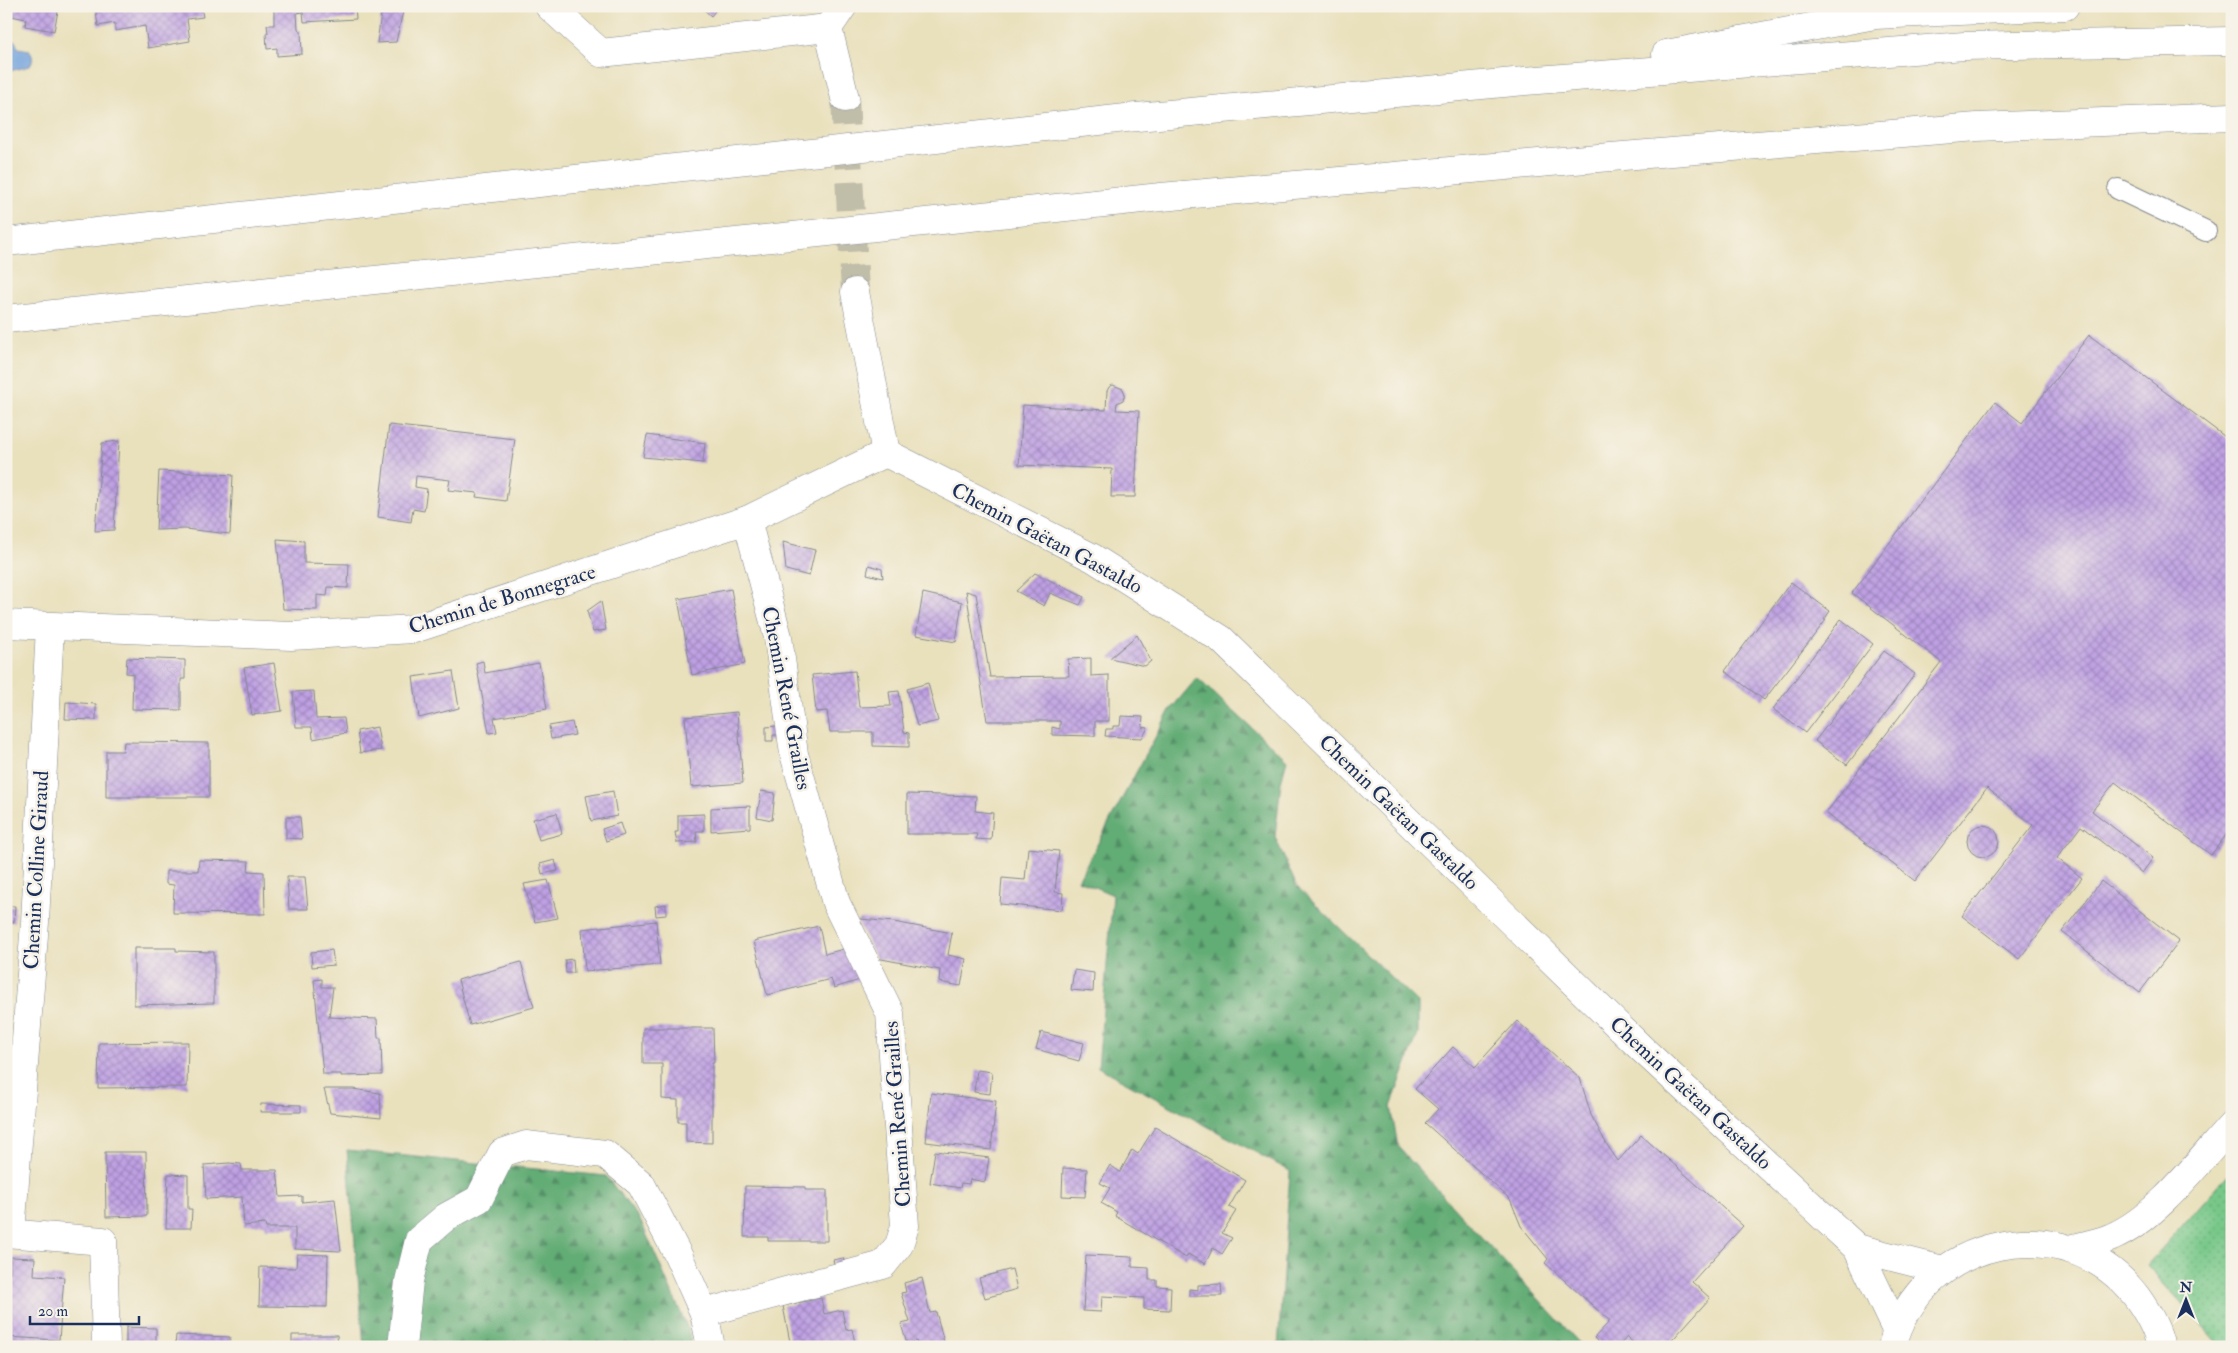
<svg xmlns="http://www.w3.org/2000/svg" width="2238" height="1353" viewBox="0 0 2238 1353" font-family="'IM FELL Double Pica',serif">
	<defs>
		<pattern id="grass-dots" width="8" height="8" patternUnits="userSpaceOnUse" patternTransform="scale(1.25)"><rect width="8" height="8" fill="#78c889"/><path d="M2 2h.1M6 6h.1" fill="none" stroke="#62a373" stroke-width="1.8" stroke-linecap="round"/></pattern>
		<pattern id="forest-firs" width="22" height="20" patternUnits="userSpaceOnUse" patternTransform="scale(1.25)"><rect width="22" height="20" fill="#62ac75"/><path d="M5 1l3.5 6h-7zM16 11l3.5 6h-7z" fill="#508c63"/></pattern>
		<pattern id="building-cross-hatch" width="8" height="8" patternUnits="userSpaceOnUse" patternTransform="scale(1.25)"><rect width="8" height="8" fill="#bfa0e3"/><path d="M0 0l8 8M0 8l8-8" fill="none" stroke="#9a83bb"/></pattern>
	</defs>
	<rect width="100%" height="100%" fill="#f7f3e8"/>
	<filter id="ink" filterUnits="userSpaceOnUse"><feTurbulence type="fractalNoise" baseFrequency=".02" numOctaves="2"/><feDisplacementMap in="SourceGraphic" scale="10" xChannelSelector="R" yChannelSelector="G"/><feConvolveMatrix kernelMatrix="1 2 1 2 8 2 1 2 1" color-interpolation-filters="sRGB"/></filter>
	<filter id="wash" filterUnits="userSpaceOnUse"><feTurbulence type="fractalNoise" baseFrequency=".0096" numOctaves="4" result="noise"/><feDisplacementMap in="SourceGraphic" scale="20" xChannelSelector="R" yChannelSelector="G"/><feGaussianBlur stdDeviation="1.12" result="paint"/><feColorMatrix in="noise" values="0 0 0 0 0 0 0 0 0 0 0 0 0 0 0 0 0 1.4 0 .05"/><feComposite in="paint" operator="in"/></filter>
	<g filter="url(#wash)">
		<rect width="100%" height="100%" fill="#e9e0bc"/>
		<polygon fill="url(#grass-dots)" stroke="#4a7c74" points="2232,1170 2232,1347 2222,1347 2147,1265"/>
		<g fill="url(#forest-firs)" stroke="#3e6e6a">
			<polygon points="1197,678 1287,760 1281,782 1275,837 1297,887 1418,1003 1418,1034 1391,1106 1398,1147 1583,1347 1278,1347 1290,1171 1098,1067 1113,895 1078,880 1170,710"/>
			<polygon points="347,1150 606,1176 640,1220 688,1329 692,1347 364,1347"/>
		</g>
		<path fill="#72a2dc" stroke="#46689d" d="M9,39L15,41L18,48L29,50C33,56 34,60 29,66L6,72V41Z"/>
		<g id="blocks">
			<g fill="url(#building-cross-hatch)">
				<polygon points="6,6 59,6 54,31 25,26 26,19 6,15"/>
				<polygon points="95,6 201,6 203,17 187,19 190,41 148,48 145,26 115,31 115,23 98,26"/>
				<polygon points="274,6 363,6 363,8 355,8 356,19 304,22 303,12 297,13 298,29 301,31 302,54 277,56 277,48 267,49 266,33 268,33 267,25 274,25"/>
				<polygon points="700,6 719,6 711,16"/>
				<polygon points="382,7 404,7 396,42 377,43"/>
				<polygon points="2089,335 2232,442 2232,827 2211,855 2115,782 2092,811 2153,858 2142,873 2081,826 2057,858 2082,878 2019,959 1962,916 2033,825 1987,788 1915,881 1826,813 1941,662 1852,593 1995,402 2022,423"/>
				<polygon points="1113,385 1123,389 1125,394 1123,400 1117,403 1116,410 1139,411 1135,497 1111,497 1112,469 1019,465 1023,405 1106,410 1107,391 1109,387"/>
				<polygon points="389,425 515,439 506,501 476,497 477,493 448,490 450,480 416,476 415,487 427,489 424,511 413,509 411,522 378,517"/>
				<polygon points="647,435 705,443 703,463 643,457"/>
				<polygon points="119,441 114,530 95,531 102,443"/>
				<polygon points="159,471 233,475 230,534 185,529 156,530"/>
				<polygon points="277,539 304,541 304,563 349,564 348,588 328,587 327,596 317,595 317,610 283,609"/>
				<polygon points="783,542 815,550 809,576 786,570"/>
				<polygon points="869,565 882,569 883,578 867,574"/>
				<polygon points="1035,573 1084,597 1080,605 1050,593 1044,606 1016,591"/>
				<polygon points="1791,582 1830,611 1824,620 1826,620 1764,700 1725,671"/>
				<polygon points="731,589 745,664 692,675 678,599"/>
				<polygon points="966,591 976,594 990,677 1069,676 1068,659 1091,658 1091,676 1109,675 1109,721 1095,721 1095,736 1052,735 1052,727 1060,729 1060,721 987,721"/>
				<polygon points="923,593 962,602 956,642 916,635"/>
				<polygon points="601,601 606,630 593,632 587,611"/>
				<polygon points="1841,619 1873,644 1805,733 1773,709"/>
				<polygon points="1137,635 1151,661 1145,666 1110,658"/>
				<polygon points="1884,651 1915,674 1847,765 1815,741"/>
				<polygon points="127,658 185,660 185,679 181,679 181,710 132,709 133,674 126,673"/>
				<polygon points="483,661 485,673 539,663 547,709 494,718 497,732 489,733 476,663"/>
				<polygon points="274,663 282,711 252,715 244,668"/>
				<polygon points="453,671 459,708 419,718 413,677"/>
				<polygon points="855,671 859,707 891,706 889,692 899,691 904,732 909,733 909,747 873,746 873,732 830,732 827,711 816,712 812,675"/>
				<polygon points="928,683 938,721 917,726 907,689"/>
				<polygon points="314,691 316,719 344,718 346,733 313,739 312,727 296,727 293,692"/>
				<polygon points="66,702 96,704 96,720 65,719"/>
				<polygon points="737,712 743,783 691,787 685,717"/>
				<polygon points="1121,716 1143,717 1142,727 1148,728 1142,738 1105,736 1106,729 1113,729 1113,726 1120,726"/>
				<polygon points="572,722 575,735 551,739 549,726"/>
				<polygon points="777,726 778,735 773,735 773,741 766,741 766,727"/>
				<polygon points="377,727 381,750 360,753 357,731"/>
				<polygon points="124,742 209,743 209,797 106,797 106,751 123,751"/>
				<polygon points="613,791 617,816 591,821 586,796"/>
				<polygon points="761,791 775,793 772,820 757,817"/>
				<polygon points="907,794 976,796 975,811 993,813 991,840 976,839 977,834 907,834"/>
				<polygon points="750,806 750,828 711,831 711,808"/>
				<polygon points="557,813 562,834 539,840 533,819"/>
				<polygon points="704,814 704,831 696,831 697,842 677,843 675,832 678,832 678,815"/>
				<polygon points="286,817 300,817 302,839 286,838"/>
				<polygon points="620,823 624,835 606,841 602,829"/>
				<circle cx="1983" cy="841" r="16"/>
				<polygon points="1028,848 1059,851 1055,892 1063,893 1062,910 1000,904 1002,878 1025,880"/>
				<polygon points="199,860 249,861 248,871 264,872 265,914 173,913 174,885 166,884 166,871 198,871"/>
				<polygon points="555,860 558,871 542,874 540,864"/>
				<polygon points="287,877 305,877 308,909 289,909"/>
				<polygon points="548,880 558,918 535,922 524,884"/>
				<polygon points="2101,881 2179,941 2140,992 2062,932"/>
				<polygon points="666,904 666,915 656,916 655,906"/>
				<polygon points="6,906 15,906 14,922 6,922"/>
				<polygon points="860,919 894,922 952,933 948,955 966,959 961,986 939,982 940,970 876,958 857,921"/>
				<polygon points="656,921 660,965 585,971 582,929"/>
				<polygon points="819,926 825,954 847,948 863,979 834,988 831,979 767,995 754,941"/>
				<polygon points="134,948 176,948 176,951 214,952 214,1003 134,1005"/>
				<polygon points="332,950 334,965 312,967 311,952"/>
				<polygon points="573,959 574,973 566,973 565,960"/>
				<polygon points="521,962 534,1007 470,1025 458,980"/>
				<polygon points="1074,970 1094,973 1093,992 1071,990"/>
				<polygon points="322,979 322,987 333,987 329,1017 377,1019 378,1038 381,1038 382,1075 341,1076 341,1074 323,1074 314,980"/>
				<polygon points="1517,1021 1580,1078 1591,1115 1607,1145 1618,1161 1641,1135 1743,1226 1692,1282 1710,1298 1666,1347 1638,1347 1627,1337 1618,1347 1604,1347 1594,1338 1610,1321 1545,1263 1548,1259 1521,1226 1510,1199 1425,1123 1438,1109 1415,1089 1453,1047 1475,1067"/>
				<polygon points="643,1028 713,1028 714,1063 712,1063 712,1143 686,1142 686,1122 678,1122 678,1100 662,1099 662,1064 643,1064"/>
				<polygon points="1041,1032 1084,1043 1079,1061 1036,1049"/>
				<polygon points="188,1042 187,1087 98,1088 99,1043"/>
				<polygon points="977,1070 992,1072 990,1094 974,1092"/>
				<polygon points="324,1089 353,1089 380,1093 381,1118 330,1113"/>
				<polygon points="931,1093 996,1101 991,1150 926,1142"/>
				<polygon points="261,1104 301,1105 301,1112 260,1112"/>
				<polygon points="1155,1127 1245,1180 1229,1207 1236,1211 1222,1233 1232,1238 1222,1254 1213,1248 1205,1264 1188,1254 1186,1258 1115,1216 1117,1212 1101,1203 1110,1188 1100,1183 1110,1165 1120,1172 1132,1150 1138,1154"/>
				<polygon points="935,1151 989,1158 985,1182 970,1179 969,1184 961,1183 960,1188 930,1183"/>
				<polygon points="105,1152 146,1152 147,1216 106,1217"/>
				<polygon points="229,1163 241,1164 242,1170 277,1170 280,1197 302,1196 302,1202 335,1199 341,1251 295,1249 295,1228 266,1228 265,1224 244,1226 242,1197 206,1199 204,1165"/>
				<polygon points="1063,1168 1087,1169 1085,1197 1062,1196"/>
				<polygon points="168,1174 188,1175 188,1209 192,1209 191,1228 166,1228"/>
				<polygon points="745,1186 805,1187 805,1190 827,1190 827,1241 768,1241 768,1237 744,1237"/>
				<polygon points="297,1254 328,1255 327,1307 259,1306 260,1267 296,1268"/>
				<polygon points="1086,1255 1132,1257 1132,1267 1149,1268 1149,1280 1157,1280 1157,1286 1171,1287 1170,1310 1144,1309 1144,1298 1102,1296 1101,1312 1083,1311"/>
				<polygon points="10,1257 35,1258 34,1275 64,1277 59,1340 6,1337 6,1291 8,1272 10,1273"/>
				<polygon points="843,1258 845,1267 836,1270 833,1260"/>
				<polygon points="1012,1269 1017,1289 985,1298 979,1278"/>
				<polygon points="922,1278 930,1313 936,1312 944,1342 936,1344 937,1347 918,1347 916,1341 907,1344 901,1324 910,1322 901,1293 906,1292 904,1283"/>
				<polygon points="1221,1284 1222,1296 1189,1296 1189,1289 1198,1290 1198,1285"/>
				<polygon points="821,1298 824,1314 842,1310 846,1330 852,1329 856,1347 791,1347 783,1306"/>
				<polygon points="126,1327 156,1328 156,1347 126,1347"/>
				<polygon points="176,1335 230,1337 230,1347 175,1347"/>
				<polygon points="292,1335 337,1335 338,1347 292,1347"/>
			</g>
		</g>
	</g>
	<g filter="url(#ink)">
		<use href="#blocks" fill-opacity="0" stroke="#82888d" stroke-width="1"/>
		<g fill="none" stroke-linecap="round" stroke-linejoin="round">
			<polyline stroke="#c0bda9" stroke-width="28" stroke-dasharray="28 14" stroke-linecap="butt" points="845,98 855,292"/>
			<defs>
				<polyline id="service" points="2118,189 2206,231"/>
				<g id="minor">
					<polyline points="549,6 601,53 828,28"/>
					<polyline points="843,6 828,28 845,98"/>
					<polyline points="855,292 886,453"/>
					<polyline points="886,453 1093,558 1221,639 1642,1049 1857,1248 1896,1330"/>
					<polyline points="6,624 291,636 414,629 747,520 886,453"/>
					<polyline points="6,1233 103,1241 106,1347"/>
					<polyline points="11,1233 35,922 50,627"/>
					<polyline points="1857,1248 1943,1270"/>
					<polyline points="402,1347 409,1281 419,1240 446,1217 479,1199 502,1153 526,1145 605,1154 641,1184 678,1255 704,1313"/>
					<polyline points="711,1347 704,1313 883,1265 899,1245 905,1226 890,1013 836,903 794,754 778,637 747,520"/>
				</g>
				<path id="secondary" d="M1892,1347C1920,1237 2066,1205 2136,1296C2147,1311 2157,1328 2161,1347"/>
				<g id="motorway">
					<polyline points="1666,54 1875,15 2065,6"/>
					<polyline points="6,242 1126,118 1525,81 1964,46 2232,41"/>
					<polyline points="6,319 1161,197 1550,162 1977,127 2232,117"/>
					<path d="M2071,1249C2084,1245 2099,1243 2112,1237C2157,1218 2199,1161 2232,1125"/>
				</g>
			</defs>
			<use href="#service" stroke="#82888d" stroke-width="22"/>
			<use href="#minor" stroke="#82888d" stroke-width="29"/>
			<use href="#secondary" stroke="#82888d" stroke-width="29"/>
			<use href="#motorway" stroke="#82888d" stroke-width="29"/>
			<use href="#service" stroke="#fff" stroke-width="20"/>
			<use href="#minor" stroke="#fff" stroke-width="28"/>
			<use href="#secondary" stroke="#fff" stroke-width="28"/>
			<use href="#motorway" stroke="#fff" stroke-width="28"/>
		</g>
	</g>
	<g text-anchor="middle" stroke-width="5" stroke-linejoin="round" paint-order="stroke">
		<g font-size="21" fill="#1b2f5e" stroke="#f7f3e8">
			<text transform="translate(1047 538) rotate(28)" y="7">Chemin Gaëtan Gastaldo</text>
			<text transform="translate(502 599) rotate(-17)" y="7">Chemin de Bonnegrace</text>
			<text transform="translate(787 698) rotate(79)" y="7">Chemin René Grailles</text>
			<text transform="translate(1399 812) rotate(44)" y="7">Chemin Gaëtan Gastaldo</text>
			<text transform="translate(36 870) rotate(-87)" y="7">Chemin Colline Giraud</text>
			<text transform="translate(1691 1093) rotate(43)" y="7">Chemin Gaëtan Gastaldo</text>
			<text transform="translate(897 1114) rotate(-94)" y="7">Chemin René Grailles</text>
		</g>
	</g>
	<rect width="2238" height="1353" fill="none" stroke="#f7f3e8" stroke-width="25"/>
	<g transform="translate(2186 1300)" stroke="#f7f3e8" stroke-width="4" paint-order="stroke">
	<path d="M0-4L9 19L0 12L-9 19Z" fill="#1b2f5e"/>
	<text y="-8" font-size="14" font-weight="bold" text-anchor="middle" fill="#1b2f5e">N</text>
	</g>
	<path d="M30 1316v8h109v-8" fill="none" stroke="#1b2f5e" stroke-width="2.5"/>
	<text x="38" y="1316" font-size="15" fill="#1b2f5e" stroke="#f7f3e8" stroke-width="4" paint-order="stroke">20 m</text>
</svg>
